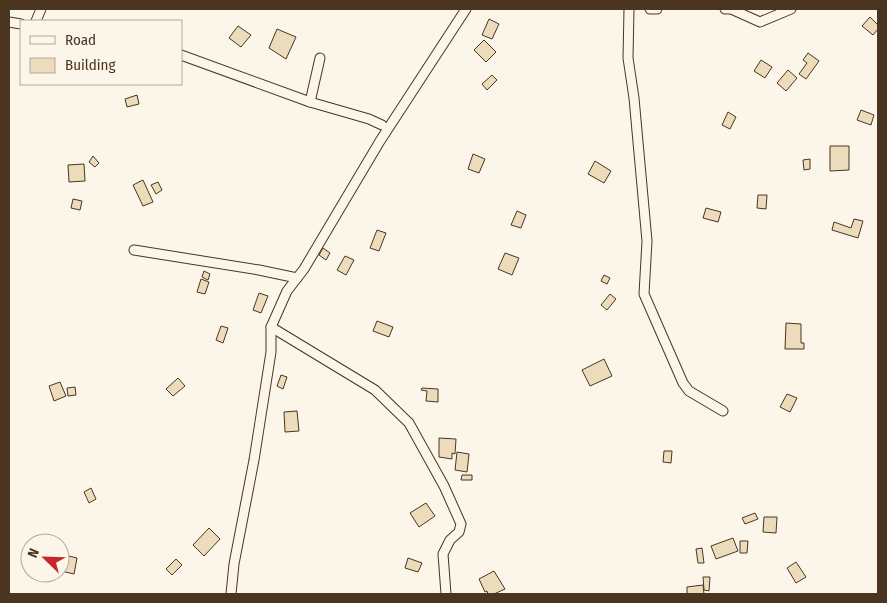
<svg xmlns="http://www.w3.org/2000/svg" width="887" height="603" viewBox="0 0 887 603" font-family="'Fira Sans Condensed',sans-serif">
	<rect width="100%" height="100%" fill="#fbf6e9"/>
	<g fill="#ecdcbc" stroke="#4a3520">
		<polygon points="870,17 878,25 878,29 873,35 862,26"/>
		<polygon points="489,19 499,24 492,39 482,35"/>
		<polygon points="238,26 251,35 241,47 229,38"/>
		<polygon points="277,29 296,37 286,59 269,48"/>
		<polygon points="484,40 496,52 486,62 474,50"/>
		<polygon points="808,53 819,61 806,79 799,74 807,63 803,60"/>
		<polygon points="761,60 772,67 765,78 754,71"/>
		<polygon points="788,70 797,78 786,91 777,83"/>
		<polygon points="492,75 497,80 487,90 482,84"/>
		<polygon points="137,95 139,104 127,107 125,99"/>
		<polygon points="861,110 874,115 871,125 857,120"/>
		<polygon points="728,112 736,117 730,129 722,125"/>
		<polygon points="830,146 849,146 849,170 830,171"/>
		<polygon points="473,154 485,159 479,173 468,169"/>
		<polygon points="93,156 99,163 95,167 89,162"/>
		<polygon points="810,159 810,169 804,170 803,160"/>
		<polygon points="595,161 611,171 604,183 588,174"/>
		<polygon points="84,164 85,181 69,182 68,165"/>
		<polygon points="143,180 153,202 143,206 133,185"/>
		<polygon points="158,182 162,190 156,194 151,185"/>
		<polygon points="758,195 767,195 766,209 757,208"/>
		<polygon points="73,199 82,201 80,210 71,208"/>
		<polygon points="706,208 721,212 718,222 703,218"/>
		<polygon points="517,211 526,215 521,228 511,225"/>
		<polygon points="854,219 863,221 858,238 832,230 834,222 851,228"/>
		<polygon points="377,230 386,233 379,251 370,248"/>
		<polygon points="323,248 330,253 326,260 319,255"/>
		<polygon points="505,253 519,258 512,275 498,269"/>
		<polygon points="345,256 354,260 346,275 337,270"/>
		<polygon points="204,271 210,274 208,280 202,277"/>
		<polygon points="604,275 610,278 607,284 601,281"/>
		<polygon points="201,279 209,282 205,294 197,292"/>
		<polygon points="259,293 268,296 261,313 253,310"/>
		<polygon points="610,294 616,299 607,310 601,305"/>
		<polygon points="377,321 393,327 389,337 373,331"/>
		<polygon points="786,323 801,324 801,343 804,343 804,349 785,349"/>
		<polygon points="221,326 228,328 223,343 216,340"/>
		<polygon points="604,359 612,376 590,386 582,370"/>
		<polygon points="281,375 287,377 283,389 277,386"/>
		<polygon points="178,378 185,386 173,396 166,389"/>
		<polygon points="60,382 66,396 54,401 49,386"/>
		<polygon points="75,387 76,395 68,396 67,388"/>
		<polygon points="422,388 438,389 438,402 426,401 427,391 421,390"/>
		<polygon points="787,394 797,398 790,412 780,407"/>
		<polygon points="297,411 299,431 285,432 284,412"/>
		<polygon points="439,438 456,439 455,454 452,453 452,459 439,457"/>
		<polygon points="664,451 672,451 671,463 663,462"/>
		<polygon points="457,452 469,454 467,472 455,470"/>
		<polygon points="462,475 472,475 472,480 461,480"/>
		<polygon points="91,488 96,499 89,503 84,492"/>
		<polygon points="426,503 435,516 419,527 410,513"/>
		<polygon points="755,513 758,519 745,524 742,518"/>
		<polygon points="764,517 777,517 776,533 763,532"/>
		<polygon points="209,528 220,539 204,556 193,545"/>
		<polygon points="733,538 738,551 716,559 711,546"/>
		<polygon points="740,541 748,541 747,553 740,553"/>
		<polygon points="702,548 704,563 698,563 696,549"/>
		<polygon points="64,555 77,558 74,574 61,571"/>
		<polygon points="408,558 422,563 418,572 405,568"/>
		<polygon points="176,559 182,565 172,575 166,569"/>
		<polygon points="796,562 806,577 796,583 787,568"/>
		<polygon points="494,571 505,589 494,594 488,594 487,591 485,592 479,579"/>
		<polygon points="703,577 710,577 709,591 704,590"/>
		<polygon points="703,585 704,594 687,594 687,587"/>
	</g>
	<g fill="none" stroke-linecap="round" stroke-linejoin="round">
		<defs>
			<g id="minor">
				<polyline points="629,9 628,58 634,98 647,241 644,294 683,383 689,391 723,411"/>
				<polyline points="650,9 657,9"/>
				<polyline points="725,9 731,9 760,22 791,9"/>
				<polyline points="36,21 41,9"/>
				<polyline points="9,22 21,24"/>
				<polyline points="181,55 310,102 369,119 382,125"/>
				<polyline points="310,102 320,58"/>
				<polyline points="134,250 259,270 297,278"/>
				<polyline points="271,327 375,390 409,423 444,486 461,524 459,532 450,540 443,554 446,594"/>
				<polyline points="231,594 234,564 254,460 271,352 271,327 287,291 304,269 380,141 466,9"/>
			</g>
		</defs>
		<use href="#minor" stroke="#4a3520" stroke-width="11"/>
		<use href="#minor" stroke="#fbf6e9" stroke-width="9"/>
	</g>
	<rect width="887" height="603" fill="none" stroke="#4a3520" stroke-width="20"/>
	<rect x="20" y="20" width="162" height="65" fill="#fbf6e9" stroke="#b4a999"/>
	<rect x="30" y="36" width="25" height="8" fill="#fbf6e9" stroke="#b4a999"/>
	<text x="65" y="45" font-size="15" fill="#4a3520">Road</text>
	<rect x="30" y="58" width="25" height="15" fill="#ecdcbc" stroke="#b4a999"/>
	<text x="65" y="70" font-size="15" fill="#4a3520">Building</text>
	<g transform="translate(45 558) rotate(293)"><circle r="24" fill="#fbf6e9" stroke="#b4a999"/>
	<path d="M0-4L9 19L0 12L-9 19Z" fill="#c62828"/>
	<text y="-8" font-size="14" font-weight="bold" text-anchor="middle" fill="#4a3520">N</text>
	</g>
</svg>
